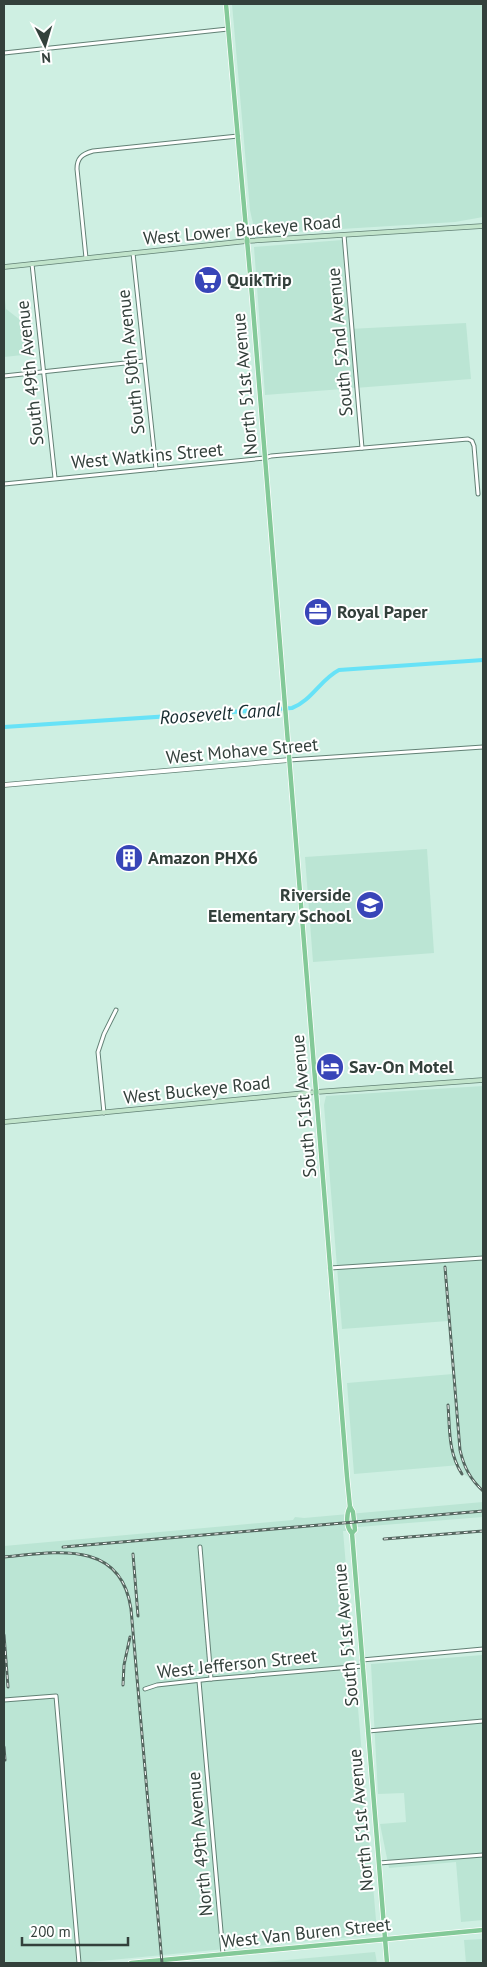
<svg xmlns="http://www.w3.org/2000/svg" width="487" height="1967" viewBox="0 0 487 1967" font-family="'PT Sans',sans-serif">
	<rect width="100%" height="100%" fill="#ceefe2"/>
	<g fill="#bbe5d4">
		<polygon points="232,4 483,4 483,217 455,222 260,234 255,233 250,210"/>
		<polygon points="342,240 349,329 466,323 471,379 265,395 254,247"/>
		<polygon points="4,290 6,309 28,326 32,354 4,357"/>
		<polygon points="427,849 434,953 313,962 305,857"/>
		<polygon points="483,1086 483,1488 464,1474 460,1465 354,1474 347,1383 453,1374 448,1321 342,1329 324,1105 326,1096"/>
		<polygon points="483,1502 483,1517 346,1528 346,1531 343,1531 377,1932 372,1935 80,1963 4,1963 4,1546 293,1520 295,1517 304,1518"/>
		<polygon points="483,1655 483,1920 461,1922 456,1862 389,1868 380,1824 406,1822 404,1793 378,1794 371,1664"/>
		<polygon points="483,1939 483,1963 466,1963 464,1940"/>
		<polygon points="375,1952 377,1963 254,1963"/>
	</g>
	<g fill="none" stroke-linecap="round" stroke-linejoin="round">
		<path stroke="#67e2f7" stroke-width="4" d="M4,727L292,708C311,701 321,679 339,670L483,660"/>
		<defs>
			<g id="minor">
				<polyline points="4,53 228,29"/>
				<polyline points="344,235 362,448"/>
				<polyline points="133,253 156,469"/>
				<path d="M86,258L77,169C77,158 82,154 93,151L238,136"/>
				<polyline points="32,264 55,478"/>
				<polyline points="4,376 144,361"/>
				<polyline points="4,484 265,458 271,456 468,439 472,441 474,446 478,494"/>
				<polyline points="289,760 483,747"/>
				<polyline points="104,1113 98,1052 104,1034 116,1010"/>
				<polyline points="330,1268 483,1258"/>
				<polyline points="200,1547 211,1679"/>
				<polyline points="362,1660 483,1649"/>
				<polyline points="199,1681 223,1954"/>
				<polyline points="145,1689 157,1685 211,1679 363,1666"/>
				<polyline points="4,1700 56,1696 79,1963"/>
				<polyline points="368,1731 483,1721"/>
				<polyline points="379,1863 483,1855"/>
			</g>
			<polyline id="tertiary" points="4,785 289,760"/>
			<g id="secondary">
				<polyline points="4,267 247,241 483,226"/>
				<polyline points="4,1122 316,1092 483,1080"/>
			</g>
			<g id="primary">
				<polyline points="226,4 252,296 347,1477 350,1507 353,1512 355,1530 352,1533"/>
				<path d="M350,1507C346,1514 346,1528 352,1533L387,1963"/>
				<polyline points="131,1963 483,1930"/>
			</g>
		</defs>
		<use href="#minor" stroke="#628175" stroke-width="5"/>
		<use href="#tertiary" stroke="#628175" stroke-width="5.5"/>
		<use href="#secondary" stroke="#628175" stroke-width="5.5"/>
		<use href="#primary" stroke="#fff" stroke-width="6"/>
		<use href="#minor" stroke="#fff" stroke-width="3"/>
		<use href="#tertiary" stroke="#fff" stroke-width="4"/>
		<use href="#secondary" stroke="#c1e4cb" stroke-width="4"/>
		<use href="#primary" stroke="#83c998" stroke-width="4.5"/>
		<defs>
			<g id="rail">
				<path d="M445,1267L460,1450C464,1467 470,1479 483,1491"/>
				<path d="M448,1405C450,1430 448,1452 462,1474"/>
				<polyline points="384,1539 483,1531"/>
				<polyline points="63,1547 483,1511"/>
				<polyline points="133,1554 138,1616"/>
				<path d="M4,1557C56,1552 121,1539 131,1609L162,1963"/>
				<polyline points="4,1635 8,1687"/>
				<polyline points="123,1685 124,1665 130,1637"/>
				<polyline points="4,1747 5,1760"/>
			</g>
		</defs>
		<use href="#rail" stroke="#556760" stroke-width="3"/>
		<use href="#rail" stroke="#fff" stroke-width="1" stroke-dasharray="4" stroke-linecap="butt"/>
	</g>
	<defs>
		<symbol id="supermarket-disc" viewBox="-11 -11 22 22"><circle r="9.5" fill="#3845b8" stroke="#fff"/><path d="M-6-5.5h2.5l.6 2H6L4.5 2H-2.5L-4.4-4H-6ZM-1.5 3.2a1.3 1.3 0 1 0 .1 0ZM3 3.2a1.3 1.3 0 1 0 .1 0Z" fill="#fff"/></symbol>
		<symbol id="office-disc" viewBox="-11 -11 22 22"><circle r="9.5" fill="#3845b8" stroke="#fff"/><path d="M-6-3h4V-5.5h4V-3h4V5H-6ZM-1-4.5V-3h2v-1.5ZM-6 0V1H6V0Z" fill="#fff"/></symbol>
		<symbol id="building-disc" viewBox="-11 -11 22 22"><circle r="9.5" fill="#3845b8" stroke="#fff"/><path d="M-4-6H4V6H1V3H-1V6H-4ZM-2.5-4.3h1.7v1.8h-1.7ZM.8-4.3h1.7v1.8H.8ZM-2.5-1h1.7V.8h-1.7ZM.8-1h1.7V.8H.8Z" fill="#fff"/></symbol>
		<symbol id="school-disc" viewBox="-11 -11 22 22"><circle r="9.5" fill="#3845b8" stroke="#fff"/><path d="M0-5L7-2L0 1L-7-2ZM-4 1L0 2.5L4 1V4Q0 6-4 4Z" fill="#fff"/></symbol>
		<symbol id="hotel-disc" viewBox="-11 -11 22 22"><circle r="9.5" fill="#3845b8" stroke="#fff"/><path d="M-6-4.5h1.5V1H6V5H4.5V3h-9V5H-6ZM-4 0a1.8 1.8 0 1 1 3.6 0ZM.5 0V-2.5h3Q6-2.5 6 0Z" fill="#fff"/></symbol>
	</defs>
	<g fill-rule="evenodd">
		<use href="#supermarket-disc" x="192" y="264" width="32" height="32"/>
		<use href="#office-disc" x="302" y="596" width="32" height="32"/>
		<use href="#building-disc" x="113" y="842" width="32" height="32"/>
		<use href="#school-disc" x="354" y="889" width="32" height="32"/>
		<use href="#hotel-disc" x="314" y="1051" width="32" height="32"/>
	</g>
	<g text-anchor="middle" stroke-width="4" stroke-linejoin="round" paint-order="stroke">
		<g font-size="18" fill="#33403b" stroke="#fff">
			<text transform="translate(242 230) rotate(-5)" y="6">West Lower Buckeye Road</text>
			<text transform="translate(340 342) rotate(-95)" y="6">South 52nd Avenue</text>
			<text transform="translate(131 362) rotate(-96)" y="6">South 50th Avenue</text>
			<text transform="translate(30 373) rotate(-96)" y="6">South 49th Avenue</text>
			<text transform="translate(245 384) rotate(-95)" y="6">North 51st Avenue</text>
			<text transform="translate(147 456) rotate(-5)" y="6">West Watkins Street</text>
			<text transform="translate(242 751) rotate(-5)" y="6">West Mohave Street</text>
			<text transform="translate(197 1090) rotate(-6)" y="6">West Buckeye Road</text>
			<text transform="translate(304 1106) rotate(-95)" y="6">South 51st Avenue</text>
			<text transform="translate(346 1635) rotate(-95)" y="6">South 51st Avenue</text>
			<text transform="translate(237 1664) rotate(-6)" y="6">West Jefferson Street</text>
			<text transform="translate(361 1820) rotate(-95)" y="6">North 51st Avenue</text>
			<text transform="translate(200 1844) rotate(-95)" y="6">North 49th Avenue</text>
			<text transform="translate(306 1933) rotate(-6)" y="6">West Van Buren Street</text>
		</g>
		<g font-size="18" font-weight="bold" fill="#33403b" stroke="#fff" text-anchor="start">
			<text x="227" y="286">QuikTrip</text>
			<text x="337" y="618">Royal Paper</text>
			<text x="148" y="864">Amazon PHX6</text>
			<text x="351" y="901" text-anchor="end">Riverside<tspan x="351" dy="21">Elementary School</tspan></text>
			<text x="349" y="1073">Sav-On Motel</text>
		</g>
		<g font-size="19" font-style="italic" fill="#182d31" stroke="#fff">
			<text transform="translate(220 713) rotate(-4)" y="7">Roosevelt Canal</text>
		</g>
	</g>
	<rect width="487" height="1967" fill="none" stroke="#33403b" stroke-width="10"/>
	<g transform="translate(45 45) rotate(175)" stroke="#ffffff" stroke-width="4" paint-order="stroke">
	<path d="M0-4L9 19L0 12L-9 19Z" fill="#33403b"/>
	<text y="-8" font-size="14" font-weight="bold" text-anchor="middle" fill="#33403b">N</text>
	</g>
	<path d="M22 1937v8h106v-8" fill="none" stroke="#33403b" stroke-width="2.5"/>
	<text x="30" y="1937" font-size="15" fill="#33403b" stroke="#ffffff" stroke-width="4" paint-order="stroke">200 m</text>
</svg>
